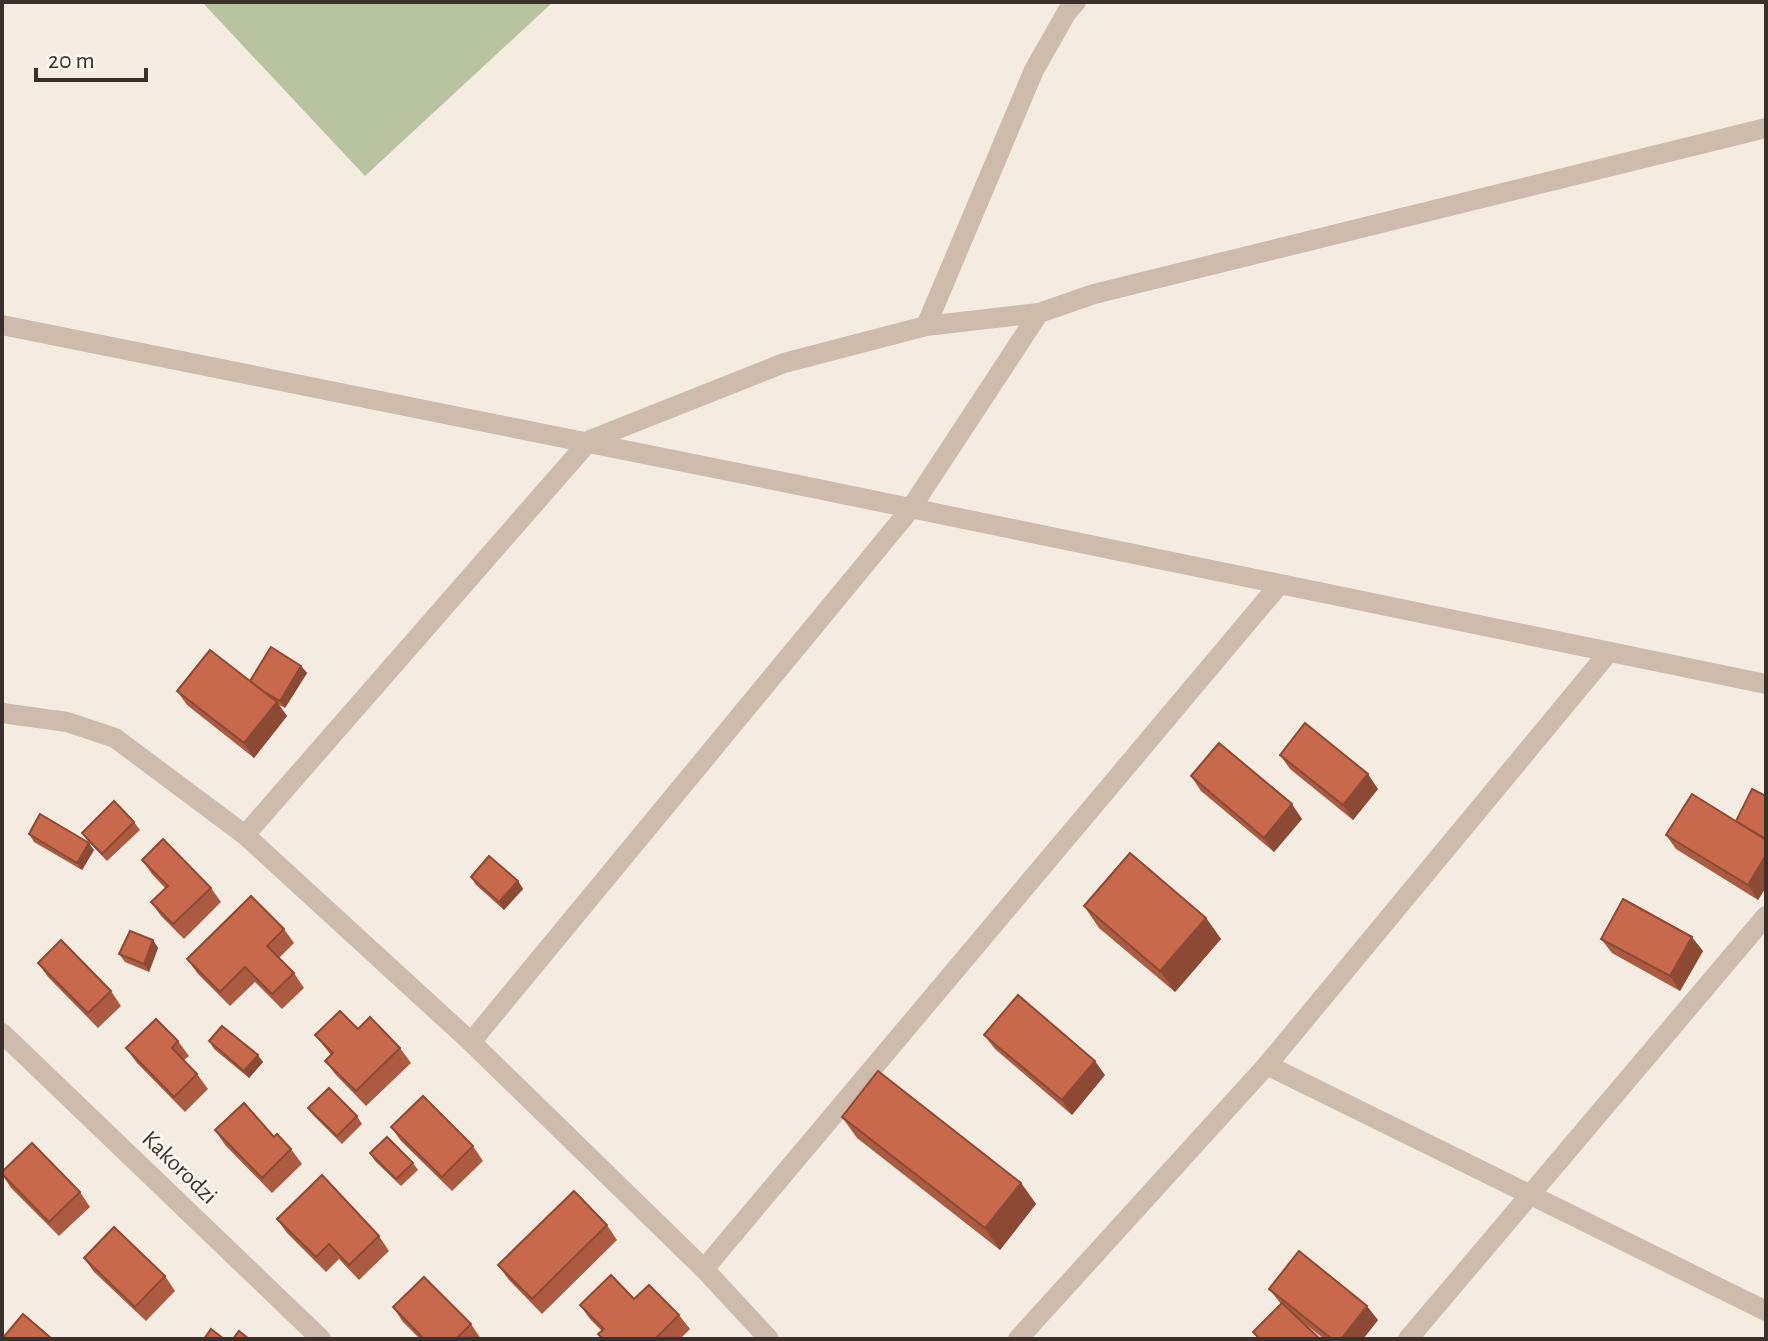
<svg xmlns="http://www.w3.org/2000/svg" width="1768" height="1341" viewBox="0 0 1768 1341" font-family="'Alegreya Sans',sans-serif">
	<rect width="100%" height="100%" fill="#f4ebe1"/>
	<polygon fill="#b8c4a0" points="202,2 553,2 365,176"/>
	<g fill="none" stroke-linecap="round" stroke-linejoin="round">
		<g stroke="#cdbbac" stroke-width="20">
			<path d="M2,325C591,440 1178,564 1766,684"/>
			<polyline points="926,326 1034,70 1067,12 1076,2"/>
			<polyline points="2,713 67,722 115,738 245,835 471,1042 704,1269 769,1339"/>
			<polyline points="245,835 590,440 784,363 926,326 1039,313"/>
			<polyline points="2,1033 321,1339"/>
			<polyline points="471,1042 909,511 1039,313 1094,294 1766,128"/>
			<polyline points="1267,1065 1766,1311"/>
			<polyline points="704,1269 1279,585"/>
			<polyline points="1018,1339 1267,1065 1609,652"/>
			<polyline points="1408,1339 1766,916"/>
		</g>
	</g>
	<g fill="#ac5a40">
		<polygon points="301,666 307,673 285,708 279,705 287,716 254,758 187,705 177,691 250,681"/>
		<polygon points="1280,755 1378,789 1353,820 1290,769"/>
		<polygon points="1191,776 1302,819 1274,852 1201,791"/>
		<polygon points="1766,796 1766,887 1758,900 1676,849 1666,835 1736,821"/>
		<polygon points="134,822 140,830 107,861 87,840 82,833"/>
		<polygon points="29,834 94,850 82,870 34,842"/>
		<polygon points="142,860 211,888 221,902 184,939 161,916 151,902 165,888 152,874"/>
		<polygon points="471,877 518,881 523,889 504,910 476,885"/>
		<polygon points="1084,906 1206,918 1221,939 1175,992 1099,928"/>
		<polygon points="284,929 294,943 279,958 294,973 304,988 282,1009 255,982 230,1006 198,974 187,959"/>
		<polygon points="1601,939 1703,951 1680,991 1612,953"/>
		<polygon points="153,940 158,948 149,972 125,962 119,954"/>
		<polygon points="38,963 111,991 121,1006 98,1028 48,977"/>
		<polygon points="358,1029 400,1048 411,1063 366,1106 336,1075 325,1061 331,1055 315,1035"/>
		<polygon points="984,1035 1105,1075 1072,1115 995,1049"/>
		<polygon points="178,1041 189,1056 184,1060 197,1074 208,1089 185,1112 137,1063 126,1048"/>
		<polygon points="209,1041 263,1062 249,1078 214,1049"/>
		<polygon points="308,1108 357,1116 362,1124 342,1144 313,1115"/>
		<polygon points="842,1117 1021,1183 1036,1204 1000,1250 857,1138"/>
		<polygon points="391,1127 473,1146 483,1161 452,1191 401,1141"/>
		<polygon points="215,1130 274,1137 291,1149 302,1164 272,1193 225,1145"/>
		<polygon points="370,1153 413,1163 418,1170 401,1186 375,1161"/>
		<polygon points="2,1174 80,1192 90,1207 59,1236 11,1188"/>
		<polygon points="277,1219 379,1236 389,1251 359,1280 339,1259 326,1272 287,1233"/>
		<polygon points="607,1225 617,1240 542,1314 509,1280 498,1265"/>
		<polygon points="84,1258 165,1276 175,1291 146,1321 94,1272"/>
		<polygon points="1269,1289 1378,1320 1363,1339 1324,1339 1299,1319 1320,1339 1258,1339 1253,1332 1281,1304"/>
		<polygon points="634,1299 679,1315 690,1329 680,1339 602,1339 598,1334 602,1331 590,1319 580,1305"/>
		<polygon points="393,1307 471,1324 481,1339 420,1339 403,1322"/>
	</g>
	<g fill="#8c4a34">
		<polygon points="301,666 307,673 285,708 280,701"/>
		<polygon points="277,702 287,716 254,758 244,743"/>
		<polygon points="1368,774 1378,789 1353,820 1343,805"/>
		<polygon points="1292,804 1302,819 1274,852 1264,838"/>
		<polygon points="89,843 94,850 82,870 77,863"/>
		<polygon points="1766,855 1766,887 1758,900 1748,885"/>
		<polygon points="518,881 523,889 504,910 499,902"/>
		<polygon points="1206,918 1221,939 1175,992 1160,971"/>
		<polygon points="1692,937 1703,951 1680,991 1670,976"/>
		<polygon points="153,940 158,948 149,972 144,964"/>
		<polygon points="258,1055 263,1062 249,1078 244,1071"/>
		<polygon points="1095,1061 1105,1075 1072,1115 1062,1100"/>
		<polygon points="1021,1183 1036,1204 1000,1250 985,1228"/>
		<polygon points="1367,1306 1378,1320 1363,1339 1341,1339"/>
	</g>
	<g fill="#c8694b" stroke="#8c4a34" stroke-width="2">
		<polygon points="271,647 301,666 280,701 263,691 250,681"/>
		<polygon points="210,650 277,702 244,743 177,691"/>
		<polygon points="1305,723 1368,774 1343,805 1280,755"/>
		<polygon points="1219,743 1292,804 1264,838 1191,776"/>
		<polygon points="1752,789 1766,796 1766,839 1736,821"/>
		<polygon points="1692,794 1766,840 1766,855 1748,885 1666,835"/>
		<polygon points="114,801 134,822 102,854 82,833"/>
		<polygon points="40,814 89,843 77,863 29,834"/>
		<polygon points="163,839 211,888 173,924 151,902 168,886 142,860"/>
		<polygon points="1130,853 1206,918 1160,971 1084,906"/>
		<polygon points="489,856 518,881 499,902 471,877"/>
		<polygon points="251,896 284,929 267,946 294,973 272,994 245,967 220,992 187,959"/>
		<polygon points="1623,899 1692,937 1670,976 1601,939"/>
		<polygon points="130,931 153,940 144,964 119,954"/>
		<polygon points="61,940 111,991 88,1013 38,963"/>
		<polygon points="1018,995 1095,1061 1062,1100 984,1035"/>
		<polygon points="340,1011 358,1029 370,1017 400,1048 356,1091 325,1061 333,1053 315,1035"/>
		<polygon points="156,1019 178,1041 172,1048 197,1074 174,1097 126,1048"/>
		<polygon points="222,1026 258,1055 244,1071 209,1041"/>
		<polygon points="878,1071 1021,1183 985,1228 842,1117"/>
		<polygon points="329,1088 357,1116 337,1136 308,1108"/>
		<polygon points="423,1096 473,1146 442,1177 391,1127"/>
		<polygon points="244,1103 274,1137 277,1134 291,1149 262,1178 215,1130"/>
		<polygon points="387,1137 413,1163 396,1179 370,1153"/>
		<polygon points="32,1143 80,1192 49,1222 2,1174 2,1172"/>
		<polygon points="322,1175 379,1236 349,1265 329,1244 316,1257 277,1219"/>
		<polygon points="574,1191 607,1225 532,1299 498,1265"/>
		<polygon points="114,1227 165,1276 135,1307 84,1258"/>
		<polygon points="1299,1251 1367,1306 1341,1339 1332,1339 1269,1289"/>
		<polygon points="611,1275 634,1299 649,1285 679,1315 655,1339 603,1339 598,1334 604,1329 580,1305"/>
		<polygon points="424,1277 471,1324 456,1339 424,1339 393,1307"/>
		<polygon points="1282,1303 1320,1339 1260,1339 1253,1332"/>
		<polygon points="23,1314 52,1339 2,1339"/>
		<polygon points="211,1329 224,1339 204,1339"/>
		<polygon points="239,1331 249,1339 233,1339"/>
	</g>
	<g text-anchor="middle" stroke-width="6" stroke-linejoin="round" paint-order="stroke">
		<g font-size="24" fill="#3b302b" stroke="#fbf5ee">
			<text transform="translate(180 1167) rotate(44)" y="8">Kakorodzi</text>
		</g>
	</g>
	<rect width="1768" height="1341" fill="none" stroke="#3b302b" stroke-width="8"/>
	<path d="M36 68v12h110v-12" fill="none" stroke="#3b302b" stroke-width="4"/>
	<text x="48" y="68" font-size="24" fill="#3b302b" stroke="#fbf5ee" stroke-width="6" paint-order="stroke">20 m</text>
</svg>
